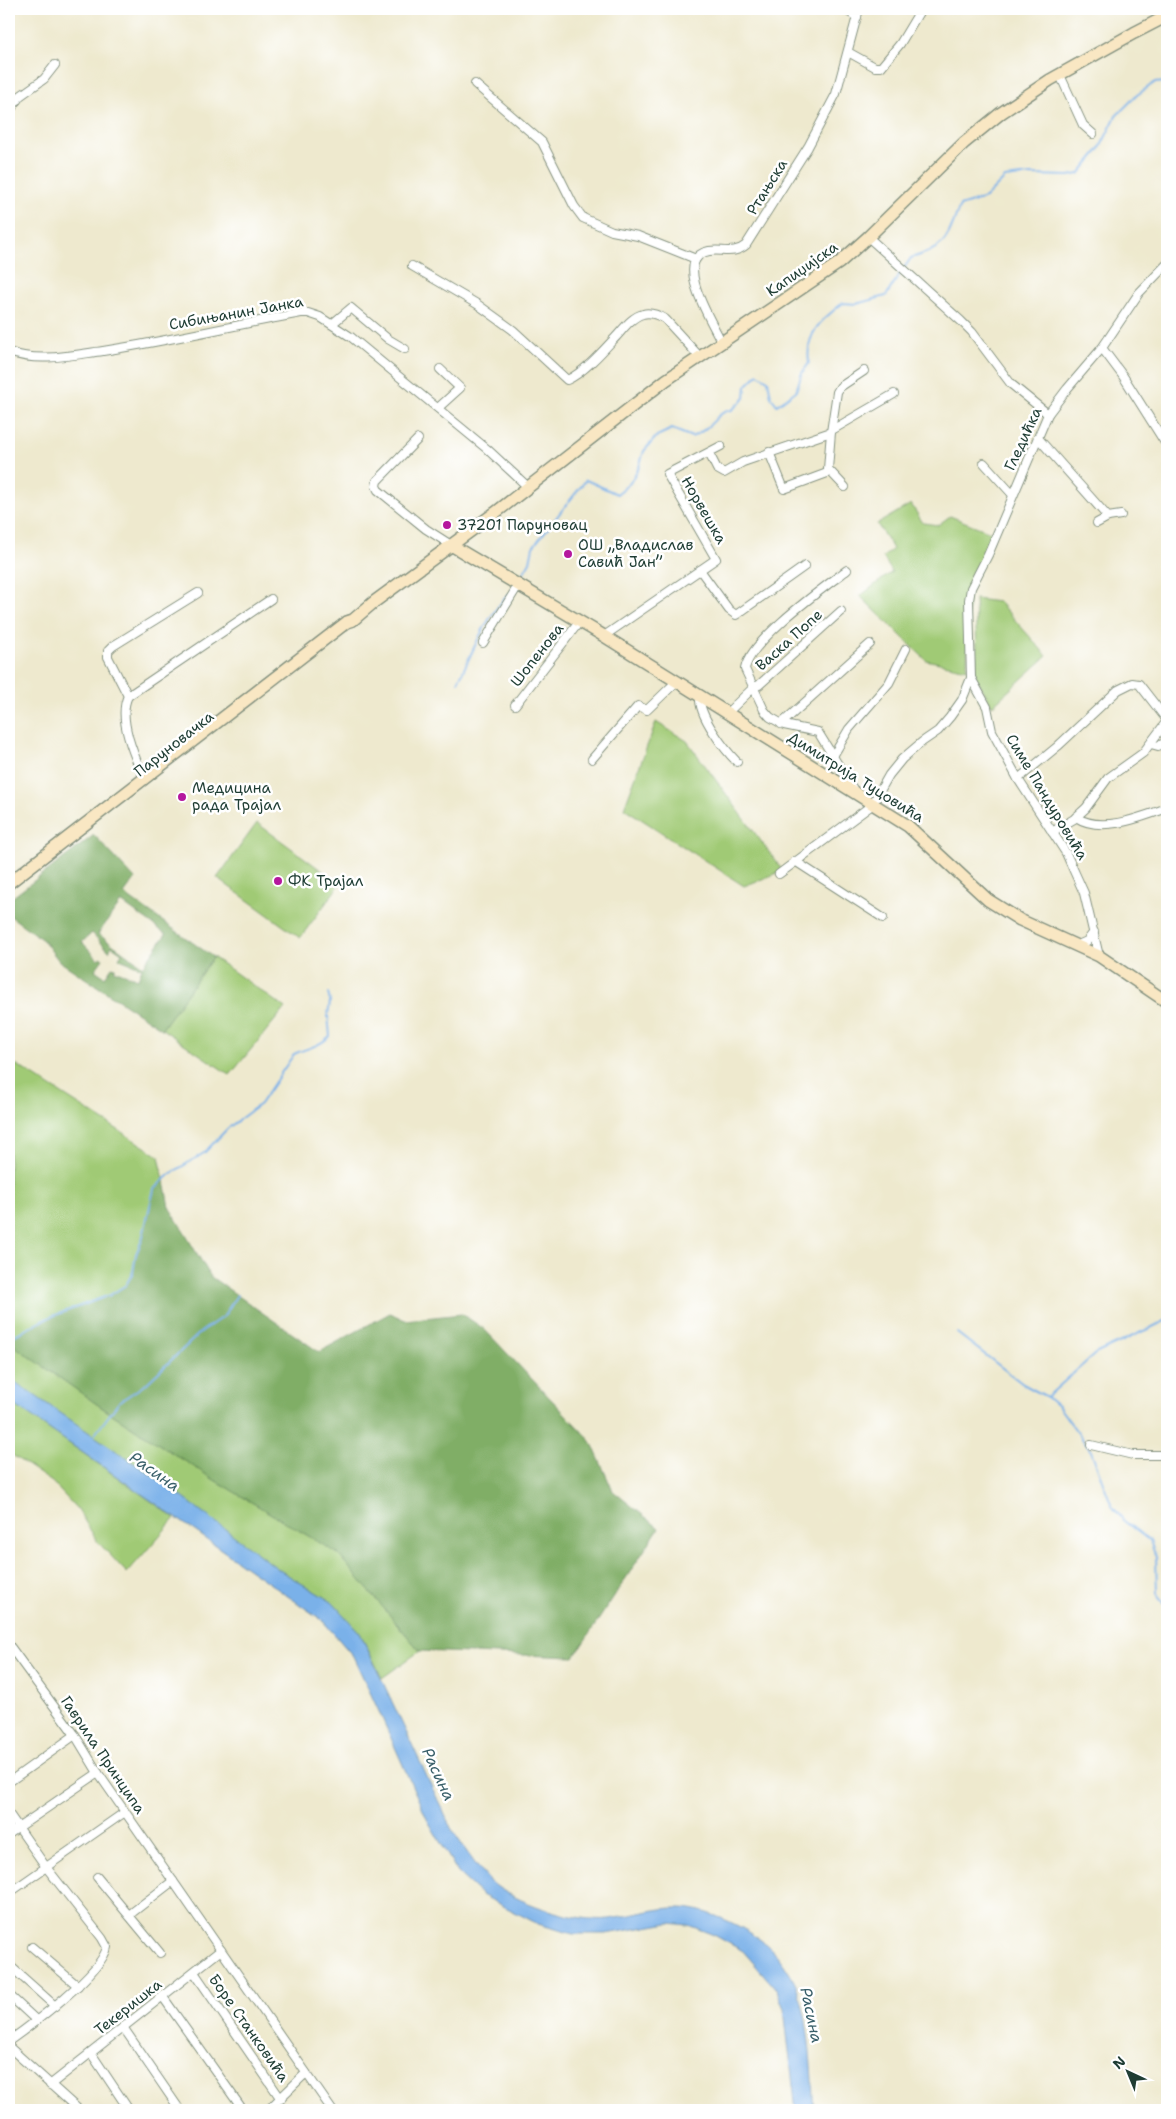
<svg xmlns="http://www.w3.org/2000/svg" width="1176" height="2119" viewBox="0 0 1176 2119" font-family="'Shantell Sans',sans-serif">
	<rect width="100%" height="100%" fill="#fff"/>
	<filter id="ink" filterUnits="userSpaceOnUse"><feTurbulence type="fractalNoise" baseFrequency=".02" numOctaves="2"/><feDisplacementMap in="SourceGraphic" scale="10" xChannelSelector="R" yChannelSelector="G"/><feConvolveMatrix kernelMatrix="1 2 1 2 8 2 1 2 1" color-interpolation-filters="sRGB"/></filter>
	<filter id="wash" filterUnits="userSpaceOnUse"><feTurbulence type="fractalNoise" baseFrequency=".0096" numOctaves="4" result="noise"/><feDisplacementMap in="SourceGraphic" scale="20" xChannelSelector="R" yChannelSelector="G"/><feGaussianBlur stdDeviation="1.12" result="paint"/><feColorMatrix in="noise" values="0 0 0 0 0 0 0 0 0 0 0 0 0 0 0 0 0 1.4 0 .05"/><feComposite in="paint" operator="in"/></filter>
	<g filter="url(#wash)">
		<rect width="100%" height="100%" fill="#eee9ce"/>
		<g fill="#a0ca75" stroke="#608454">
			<polygon points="911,504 923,523 938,525 950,516 993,533 969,585 967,669 926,660 860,596 892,572 883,557 893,549 877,524"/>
			<polygon points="975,599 999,602 1047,656 992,706 976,677 975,671 977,654"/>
			<polygon points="656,722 687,741 783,871 744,886 624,808"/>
			<polygon points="257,823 340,884 300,938 217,878"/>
			<polygon points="213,957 285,1008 230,1075 162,1029"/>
			<polygon points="9,1060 159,1156 164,1180 154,1190 142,1240 136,1254 133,1272 126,1285 110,1295 50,1317 9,1338"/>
			<polygon points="9,1342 101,1407 216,1481 337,1553 420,1651 382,1678 360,1633 332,1602 281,1571 169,1487 9,1378"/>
			<polygon points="9,1401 175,1518 127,1573 97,1541 78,1510 52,1482 9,1453"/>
		</g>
		<g fill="#80ae66" stroke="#50764d" fill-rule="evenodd">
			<path d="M94,835L135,879L124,894L213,957L162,1029L59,961L44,941L9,915V900ZM121,902L166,934L143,966L98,934ZM92,933L109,951L112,946L122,953L119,958L120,959L142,968L138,979L114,970L116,968L112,967L105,977L95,970L103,959L100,957L98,959L82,942Z"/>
			<polygon points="164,1180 169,1207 211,1277 319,1352 390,1313 405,1320 462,1314 484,1329 591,1441 613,1491 659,1528 574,1657 420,1651 337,1553 216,1481 101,1407 9,1342 9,1338 50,1317 110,1295 126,1285 133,1272 136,1254 142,1240 154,1189"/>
		</g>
		<path fill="#7ab1e9" stroke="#4c778e" d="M9,1378L169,1487L281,1571L332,1602L360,1633L451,1828C463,1846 474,1864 489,1880C511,1902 578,1923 609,1919C632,1916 656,1907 680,1908C707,1908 756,1931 774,1952C783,1962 793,1977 798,1990C811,2026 811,2073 814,2110H796L784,2009L777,1990L743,1951L714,1935L688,1925L669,1923L606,1934H573L538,1924L482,1895L458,1873L427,1819L382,1718L353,1656L322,1620L9,1401Z"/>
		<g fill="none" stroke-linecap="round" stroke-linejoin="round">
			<g stroke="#7ab1e9" stroke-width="2">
				<path d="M904,268L911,258C949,247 946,239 960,206L985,198L1005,178L1030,175L1069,176L1079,174L1099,150L1116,116L1137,95L1154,83L1167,82"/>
				<path d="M519,580L530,562L533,547L586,480L617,494L630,483L639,467L644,451L657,436L672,429L692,437C697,434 702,432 706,428C716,421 719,411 732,410L745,398L746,386L758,374L768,380L771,397L777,405L796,391L802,373L809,363C805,333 821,320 843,303L856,304L886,296L901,272"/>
				<path d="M458,682C473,651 485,618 509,594"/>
				<polyline points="957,1333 1023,1384 1047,1397 1059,1407 1091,1451 1112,1506 1124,1521 1150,1541 1156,1557 1157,1593 1159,1598 1167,1606"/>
				<path d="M9,1338L50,1317L110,1295L126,1285L133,1272L136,1254L142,1240L154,1189L170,1174L204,1153L228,1128L260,1104L294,1054C309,1047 317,1048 330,1036L328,1015L330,1002L328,993"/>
				<polyline points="1047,1397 1095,1354 1167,1320"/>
				<polyline points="92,1438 119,1402 146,1384 202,1331 224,1316 237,1295"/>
			</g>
		</g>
	</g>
	<g filter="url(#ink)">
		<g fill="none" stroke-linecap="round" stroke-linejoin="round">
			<defs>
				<g id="street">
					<polyline points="844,9 857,17"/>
					<polyline points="848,52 875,67 881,67 900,44 921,9"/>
					<polyline points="1060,75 1083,125 1093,134"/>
					<polyline points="475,84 542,142 574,206 583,218 612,231 638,236 696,259"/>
					<polyline points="9,112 20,96 44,79 55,65"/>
					<polyline points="868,237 961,321 972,332 1011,384 1048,414"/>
					<path d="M412,266L477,304L513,330L567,380C583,373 602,352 614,339C622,331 631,317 643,314C650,312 658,315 665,319L699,356"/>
					<polyline points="332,324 351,308 388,339 405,349"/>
					<path d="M721,341C712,322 671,258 709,251C723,249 734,255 746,245L808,147L836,94L859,9"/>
					<polyline points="1102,348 1123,376 1164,441"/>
					<path d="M9,352C38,363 72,355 103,351C169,341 235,325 301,313H308L320,317L351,337L487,449L528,487"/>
					<polyline points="438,408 460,388 440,369"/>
					<polyline points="832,430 894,394"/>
					<polyline points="831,432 837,392 840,387 864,371"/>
					<polyline points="1038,438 1108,517"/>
					<polyline points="418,439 377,481 376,486 378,490 426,529 451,545"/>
					<polyline points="769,452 784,489 830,472"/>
					<polyline points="709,453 717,469 724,473 743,462 831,432 828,469 845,487"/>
					<polyline points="984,463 1013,495"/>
					<polyline points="1097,523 1108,517 1121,515"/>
					<polyline points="700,570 729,610 736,615 805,566"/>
					<path d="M847,570C822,589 750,640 745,669L764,710L770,717L784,725L818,732L855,792"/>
					<polyline points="604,636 716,559 667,474 721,446"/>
					<polyline points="483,643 519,584"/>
					<polyline points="128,696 108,657 108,651 113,646 198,593"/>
					<path d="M700,697C698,715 725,750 737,762"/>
					<polyline points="515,705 580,621"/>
					<polyline points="726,714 754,687 759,685 841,611"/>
					<polyline points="781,724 870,644"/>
					<polyline points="1151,744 1158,746 1167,742"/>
					<polyline points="833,756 849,729 889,683 906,649"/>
					<polyline points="592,759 638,706 647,710 676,682"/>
					<path d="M144,778C135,758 117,718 128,696L271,599"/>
					<polyline points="1018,779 1058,746 1118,690 1132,683 1139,684 1167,720"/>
					<path d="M1076,817C1101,834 1142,817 1167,808"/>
					<polyline points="1052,832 1074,819 1086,808 1108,778 1143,753 1167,721"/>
					<polyline points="795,861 883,918"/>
					<polyline points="779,874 872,805 889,775 902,759 922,742 938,731 950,717 962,700 971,678"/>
					<polyline points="1078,945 1087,941 1094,932"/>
					<polyline points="1099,956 1084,893 1074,871 1066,853 1018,779 992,731 987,707 971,678 969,600 971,588 988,555 1048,414 1067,389 1102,348 1139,293 1167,264"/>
					<polyline points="1091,1445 1133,1455 1167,1455"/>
					<polyline points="9,1645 75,1735 98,1773 332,2110"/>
					<polyline points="9,1782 75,1735"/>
					<path d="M9,1814L46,1867L102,1938L107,1947C103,1972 30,2026 9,2041"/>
					<polyline points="9,1834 98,1773"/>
					<polyline points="97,1877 160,1953"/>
					<polyline points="9,1893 125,1812"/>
					<polyline points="129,1915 173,1881"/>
					<polyline points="32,1947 78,1986"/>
					<polyline points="9,1965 55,2006"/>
					<polyline points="194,1972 281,2099"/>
					<polyline points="9,1995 37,2021"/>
					<polyline points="163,1997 243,2110"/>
					<polyline points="123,2027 180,2110"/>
					<polyline points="9,2047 79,2110"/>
					<polyline points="91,2053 129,2110"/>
					<polyline points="50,2085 221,1950"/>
					<polyline points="268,2110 306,2073"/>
				</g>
				<g id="secondary">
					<polyline points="451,545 604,636 908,826 988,900 1020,920 1099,956 1167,1002"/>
					<polyline points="9,883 347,622 353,620 374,602 495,513 666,380 839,263 868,237 964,143 1001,113 1050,80 1134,33 1167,16"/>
				</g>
			</defs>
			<use href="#street" stroke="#869381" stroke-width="10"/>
			<use href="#secondary" stroke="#869381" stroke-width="14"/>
			<use href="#street" stroke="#fff" stroke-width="8"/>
			<use href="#secondary" stroke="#f9e7c3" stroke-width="11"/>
		</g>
	</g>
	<g fill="#b5179e" stroke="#fff" stroke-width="2">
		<circle cx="447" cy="525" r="5"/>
		<circle cx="568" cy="554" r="5"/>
		<circle cx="182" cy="797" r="5"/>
		<circle cx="278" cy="881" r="5"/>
	</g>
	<g text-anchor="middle" stroke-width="5" stroke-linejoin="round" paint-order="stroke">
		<g font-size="15" fill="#1f3d34" stroke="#fff">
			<text transform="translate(767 187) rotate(-58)" y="5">Ртањска</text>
			<text transform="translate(802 269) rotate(-35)" y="5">Капиџијска</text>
			<text transform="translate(236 313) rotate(-10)" y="5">Сибињанин Јанка</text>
			<text transform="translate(1023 439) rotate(-65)" y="5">Гледићка</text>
			<text transform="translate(704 510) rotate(60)" y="5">Норвешка</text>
			<text transform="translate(789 640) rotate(-42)" y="5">Васка Попе</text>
			<text transform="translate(537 655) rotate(-52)" y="5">Шопенова</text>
			<text transform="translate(174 744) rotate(-38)" y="5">Паруновачка</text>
			<text transform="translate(856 777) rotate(32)" y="5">Димитрија Туцовића</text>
			<text transform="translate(1047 797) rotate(59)" y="5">Симе Пандуровића</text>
			<text transform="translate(103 1755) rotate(56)" y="5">Гаврила Принципа</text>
			<text transform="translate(128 2007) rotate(-38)" y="5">Текеришка</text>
			<text transform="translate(249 2028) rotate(55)" y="5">Боре Станковића</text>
		</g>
		<g font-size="15" fill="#1f3d34" stroke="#fff" text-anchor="start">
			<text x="457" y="530">37201 Паруновац</text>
			<text x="578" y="550">ОШ „Владислав<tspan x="578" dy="17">Савић Јан”</tspan></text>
			<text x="192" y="793">Медицина<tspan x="192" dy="17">рада Трајал</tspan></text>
			<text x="288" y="886">ФК Трајал</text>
		</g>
		<g font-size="16" font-style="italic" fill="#3a606a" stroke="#fff">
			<text transform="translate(155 1471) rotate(35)" y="6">Расина</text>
			<text transform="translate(439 1774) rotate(65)" y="6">Расина</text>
			<text transform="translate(812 2015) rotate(78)" y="6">Расина</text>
		</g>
	</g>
	<rect width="1176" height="2119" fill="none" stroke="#fff" stroke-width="30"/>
	<g transform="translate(1128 2072) rotate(316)" stroke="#ffffff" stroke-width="4" paint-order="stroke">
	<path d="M0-4L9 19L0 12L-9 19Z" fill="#1f3d34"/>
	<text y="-8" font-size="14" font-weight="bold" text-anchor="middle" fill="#1f3d34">N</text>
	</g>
</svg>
